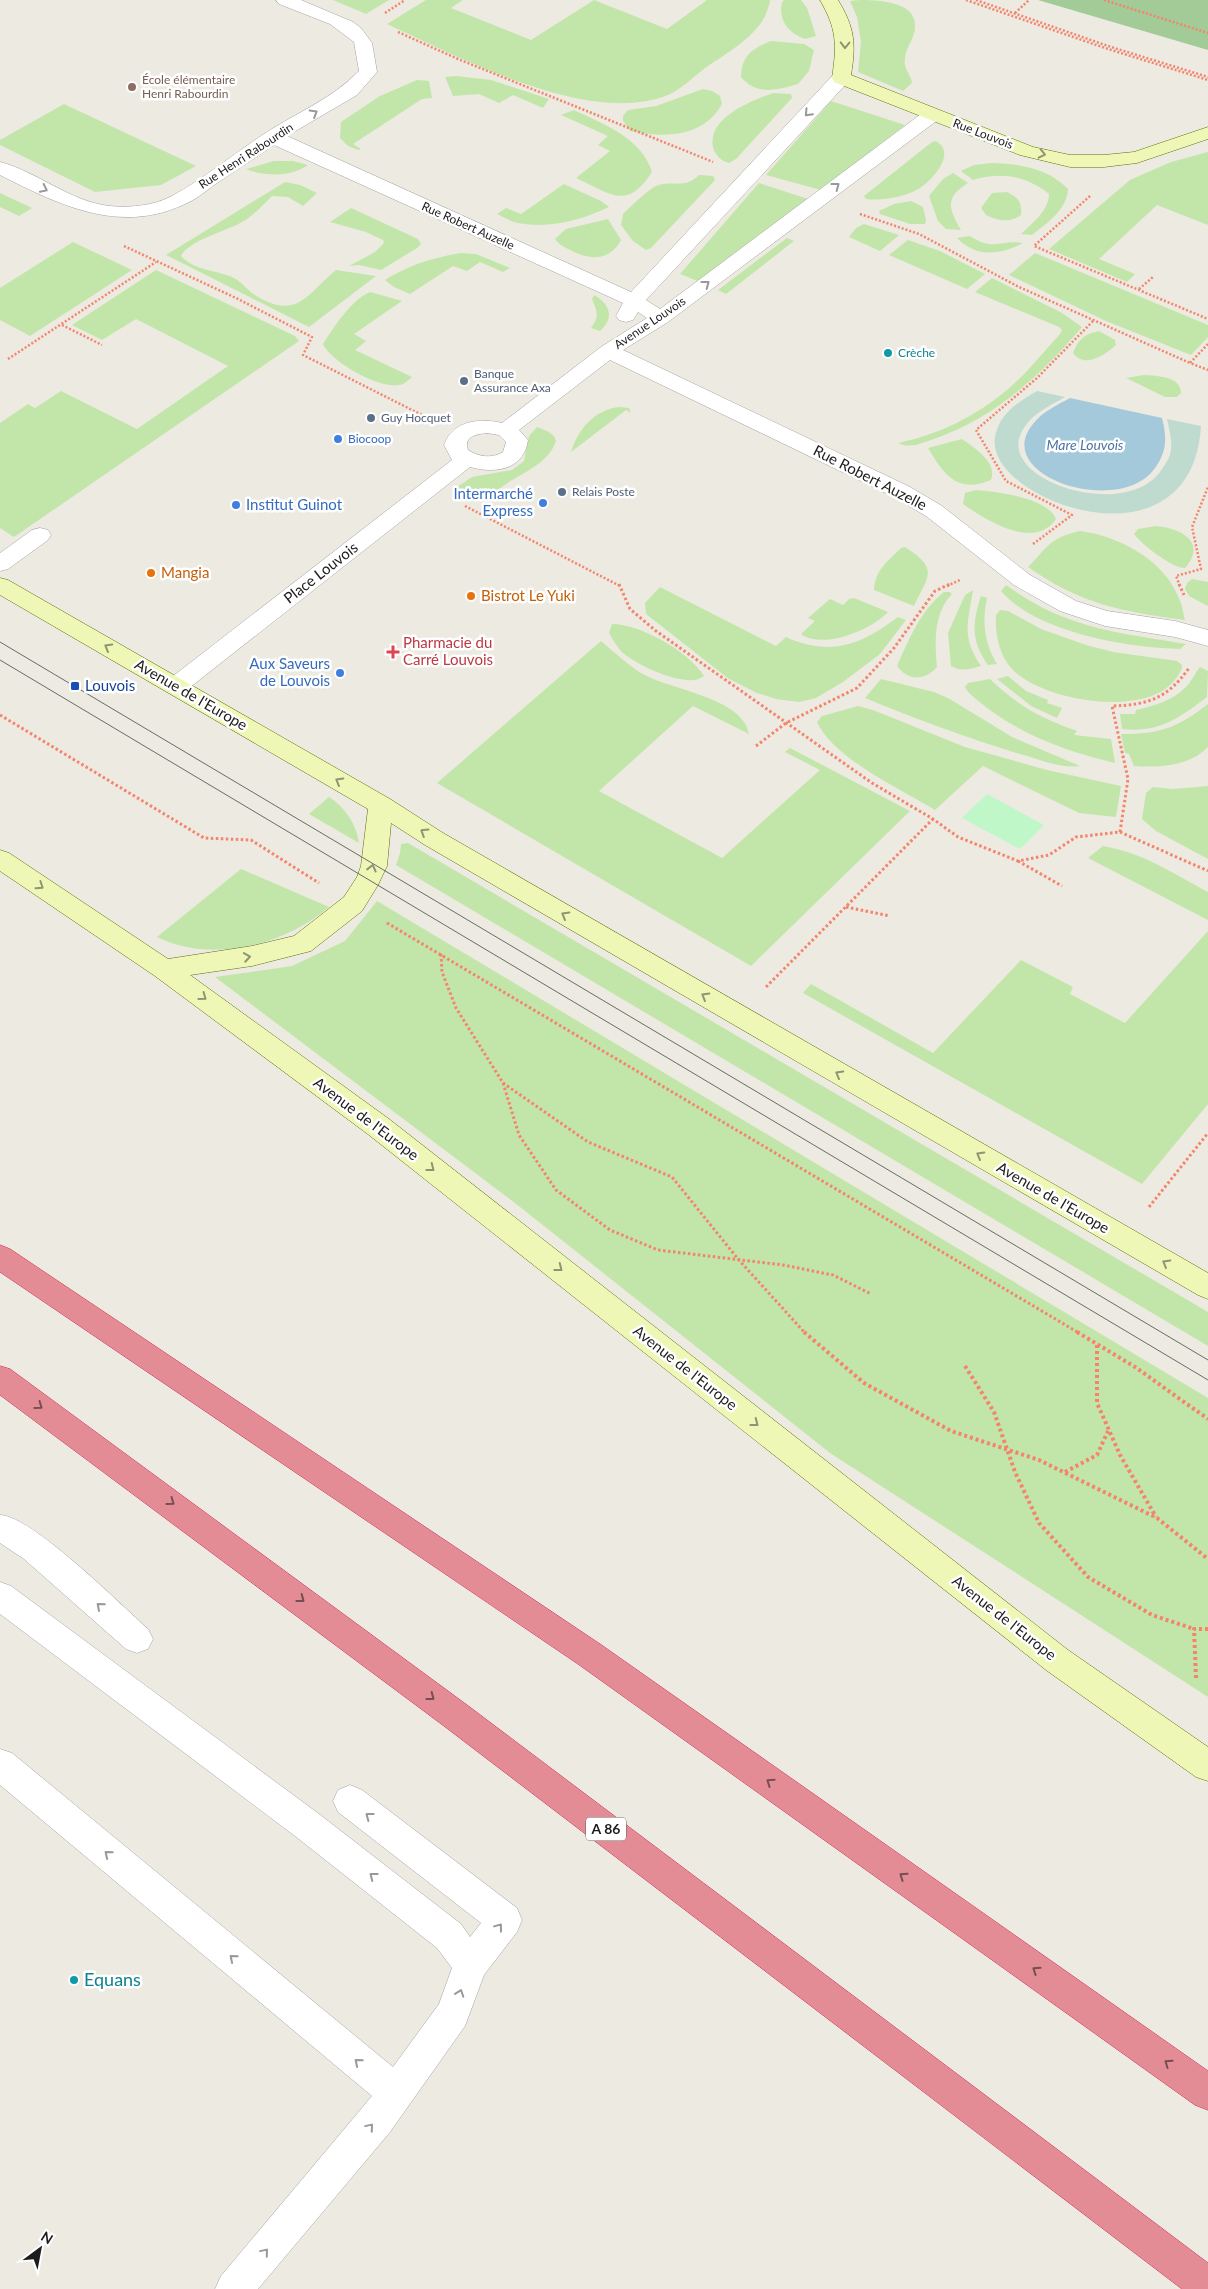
<svg xmlns="http://www.w3.org/2000/svg" width="1208" height="2289" viewBox="0 0 1208 2289" font-family="Lato,sans-serif">
	<rect width="100%" height="100%" fill="#edeae2"/>
	<g fill="#c2e6a9">
		<polygon points="333,0 389,0 366,14"/>
		<path d="M426,0H463L451,8L531,40L594,0L667,29L707,0H770V2C768,8 766,15 763,20C751,39 726,54 708,66C695,75 682,89 668,95C589,127 459,57 387,24Z"/>
		<path d="M784,0H801L807,8L816,36L805,39C788,33 778,20 782,2Z"/>
		<path d="M860,0C877,0 918,1 915,28C914,41 903,50 905,65C906,71 911,76 912,83L903,91L858,72L861,42L857,17L850,1Z"/>
		<path d="M771,41L804,44L814,50L809,71L798,84C777,90 757,96 741,77C742,55 752,49 771,41Z"/>
		<polygon points="456,76 491,80 549,99 543,108 513,95 499,103 479,94 453,96 445,77"/>
		<polygon points="417,80 429,81 432,98 422,99 353,144 361,149 358,150 348,146 340,138 341,122 380,96"/>
		<path d="M703,89L712,91L720,96L722,104C703,138 664,138 630,131L623,121V116L628,110L656,106Z"/>
		<path d="M773,93L791,94L792,98L736,159L729,163C721,161 715,155 713,147C707,118 751,101 773,93Z"/>
		<polygon points="831,101 905,125 821,190 766,175"/>
		<polygon points="64,104 196,166 161,185 95,192 0,145 0,140"/>
		<path d="M574,110C603,124 642,138 652,172C627,211 611,194 576,178L610,151L598,145L608,136L561,115Z"/>
		<path d="M936,141C957,153 933,179 920,188C905,197 883,201 866,199L864,196L932,142Z"/>
		<polygon points="1208,152 1208,225 1157,205 1099,259 1135,274 1127,282 1049,249 1130,180 1171,162"/>
		<path d="M274,161H293L308,165C291,177 265,177 246,169Z"/>
		<path d="M992,163C1020,164 1048,168 1068,189C1067,210 1047,223 1032,235L1021,234C1033,223 1049,210 1049,194C1025,175 1001,172 973,180L961,171L974,165Z"/>
		<path d="M953,173L968,183C944,198 949,209 961,230L946,229L938,221L929,196L943,179Z"/>
		<path d="M699,175L713,176L715,180L651,248L646,250L633,241L621,225L623,214C630,207 646,192 654,187C670,178 683,191 699,175Z"/>
		<path d="M285,182L300,185L317,193L303,206L288,197L272,196C262,206 254,215 242,222C227,231 189,240 181,256C195,271 217,270 234,278C242,282 247,290 255,295C297,321 306,295 336,270L376,276L309,327L166,255Z"/>
		<polygon points="759,183 808,199 700,282 680,274"/>
		<path d="M564,184L601,201L609,207C582,220 549,229 518,223C511,222 504,217 497,214L506,208L521,214Z"/>
		<path d="M1007,192C1018,198 1022,201 1021,215C1010,223 998,221 986,215L981,208L992,193Z"/>
		<polygon points="0,193 32,208 19,216 0,207"/>
		<polygon points="911,201 923,207 926,220 925,224 910,224 880,214 879,211 894,204"/>
		<polygon points="351,208 418,239 421,244 417,248 381,270 359,265 349,266 375,252 384,243 383,240 366,232 330,222"/>
		<path d="M608,219L621,240C611,259 593,261 574,252C567,248 560,246 555,239L566,229Z"/>
		<polygon points="864,224 899,235 880,251 849,237 856,228"/>
		<path d="M970,236C994,252 999,239 1023,243C1000,255 976,258 957,238Z"/>
		<polygon points="787,238 794,241 726,294 718,290"/>
		<polygon points="908,240 940,251 985,274 967,289 889,255"/>
		<polygon points="73,242 132,270 30,336 0,320 0,288"/>
		<path d="M460,253L476,254L510,268L503,272L480,262L467,271L453,266L410,294L394,287L385,280C409,265 432,258 460,253Z"/>
		<polygon points="1035,253 1208,325 1208,337 1191,355 1106,321 1009,275"/>
		<polygon points="156,270 295,336 299,341 14,537 0,528 0,423 28,404 35,408 61,391 137,429 228,366 136,319 102,340 72,325"/>
		<path d="M992,278L1062,313L1082,327C1041,375 995,418 934,439C922,443 910,449 898,443C947,433 992,408 1027,371C1038,359 1049,346 1060,334L1062,330L1059,327L975,292Z"/>
		<path d="M370,292L402,301L354,334L366,341L355,350L412,377C408,380 404,385 399,385C379,389 331,362 323,344C334,327 351,300 370,292Z"/>
		<path d="M594,295C610,304 615,318 600,331L591,328C600,316 597,312 592,299Z"/>
		<path d="M1099,331L1115,340L1116,345C1105,355 1084,369 1073,353C1078,339 1085,334 1099,331Z"/>
		<path d="M1144,375C1157,376 1181,376 1181,393L1177,397H1165L1126,378Z"/>
		<path d="M620,407L629,408L631,413L626,410L571,452C578,429 595,409 620,407Z"/>
		<path d="M537,427C544,430 554,432 556,441C549,463 524,472 506,484C499,488 492,498 483,499C474,500 462,493 454,489L472,477L512,470L524,461L529,436Z"/>
		<path d="M962,439C974,448 998,462 991,480C958,494 944,475 928,448Z"/>
		<path d="M976,490C997,492 1047,497 1056,519C1034,551 986,520 963,504L965,493Z"/>
		<path d="M1156,526C1180,528 1208,542 1185,568C1173,569 1141,544 1134,534L1138,529Z"/>
		<path d="M1080,531C1120,536 1166,561 1180,601C1183,607 1183,614 1185,620C1123,612 1080,604 1028,567C1049,546 1049,538 1080,531Z"/>
		<path d="M905,547C939,569 929,575 914,606L874,590C875,570 888,561 901,548Z"/>
		<polygon points="1192,579 1208,582 1208,606 1189,596 1185,589 1187,583"/>
		<path d="M1006,585C1066,629 1116,632 1186,644L1180,649C1128,648 1037,633 1001,591Z"/>
		<path d="M660,587L776,646L786,637C830,657 861,645 898,617L906,620L880,654L843,682L816,698L799,702L776,699L757,693L729,679L646,614L645,603Z"/>
		<path d="M973,590C968,623 961,636 981,666C970,669 961,672 951,666L948,633L965,595Z"/>
		<path d="M944,592H950L952,594C933,614 935,642 937,667C925,681 908,681 897,666C909,639 921,610 944,592Z"/>
		<path d="M981,596L987,598C982,622 984,642 997,664L988,665C971,641 972,623 981,596Z"/>
		<path d="M854,598L888,612C871,630 823,650 801,634L815,621L808,618L830,599L843,605L849,599Z"/>
		<path d="M1000,610L1008,611L1041,629L1086,645L1113,652L1177,661L1182,665V668C1179,675 1175,681 1169,686C1135,716 1042,700 1012,669C999,655 995,634 996,615Z"/>
		<path d="M612,624C641,624 689,652 704,676C688,690 636,665 622,652C617,647 613,640 609,633Z"/>
		<path d="M601,641C614,652 627,664 641,673C669,690 743,697 749,734L693,706L599,791L722,858L820,770L785,752L790,748L910,811L751,966L437,783Z"/>
		<path d="M1200,667L1208,671L1207,697C1179,718 1160,733 1122,729L1120,714H1135L1136,710C1153,706 1174,700 1186,687C1192,681 1195,673 1200,667Z"/>
		<polygon points="1008,676 1026,691 1048,700 1047,703 1062,708 1057,718 1031,706 997,679"/>
		<path d="M881,679L934,692L948,698L1012,737L1080,766C1061,769 1039,759 1020,754C967,738 916,719 865,698Z"/>
		<path d="M990,679C1018,706 1041,718 1077,731L1074,735L1111,739L1115,763C1061,750 1010,731 968,692L965,687L968,683Z"/>
		<path d="M1208,704V747C1190,766 1159,768 1134,766L1129,754L1125,753L1121,734C1160,734 1177,728 1208,704Z"/>
		<path d="M858,706L873,710L965,747L1047,770L1121,786L1116,817L1079,813L983,766L935,810C901,789 834,759 817,722L822,716Z"/>
		<polygon points="1208,786 1208,859 1156,831 1142,819 1146,793 1153,787 1173,789"/>
		<path d="M329,797C346,808 356,824 359,843L309,814Z"/>
		<polygon points="408,843 1208,1312 1208,1346 396,865 400,853 401,844"/>
		<path d="M1103,846C1144,853 1172,873 1208,892V920L1088,858Z"/>
		<path d="M241,869L329,907C285,945 211,964 157,937Z"/>
		<polygon points="377,901 1208,1398 1208,1697 830,1453 515,1203 215,977 292,966 345,941"/>
		<polygon points="1208,931 1208,1104 1142,1184 803,993 811,984 933,1053 1021,960 1073,987 1070,994 1125,1023"/>
	</g>
	<polygon fill="#a3cb98" points="1038,0 1208,0 1208,50"/>
	<path fill="#bfdbd0" d="M1037,391L1065,397C1048,407 1028,415 1020,436C1003,482 1124,520 1160,472C1164,466 1171,457 1171,449C1172,439 1169,429 1167,419L1201,426C1192,577 984,500 995,437C999,414 1018,402 1037,391Z"/>
	<polygon fill="#bff7c8" points="987,794 1044,825 1020,849 962,818"/>
	<path fill="#a4c9da" d="M1070,398L1162,418C1167,437 1167,452 1155,468C1120,518 990,476 1033,424C1042,412 1057,405 1070,398Z"/>
	<g fill="none" stroke-linecap="round" stroke-linejoin="round">
		<defs>
			<g id="lane">
				<polygon points="40,528 48,530 51,535 48,540 8,569 0,571 0,553 32,530"/>
				<path d="M0,1515C31,1515 122,1606 148,1629L153,1639L148,1649L137,1653L126,1649L24,1559L0,1543Z"/>
				<polygon points="0,1582 11,1586 319,1814 461,1924 470,1937 481,1923 338,1812 333,1801 338,1790 350,1785 362,1790 517,1908 522,1920 517,1932 484,1975 465,2026 390,2132 258,2289 215,2289 221,2276 372,2096 0,1785 0,1749 12,1753 393,2067 439,2004 452,1968 437,1948 295,1836 0,1614"/>
			</g>
			<path id="street" d="M276,0H301L353,22L361,28L372,43L377,72L357,95L287,136L631,292L834,74L841,72L848,74L850,78L848,82L646,300L660,309L925,111L932,109L939,111L941,115L939,119L668,322L623,350L910,487L942,506L1030,575L1076,601L1107,611L1175,621L1208,630V646L1175,637L1105,626L1060,611L1014,585L926,516L894,497L610,360L519,430L528,440C524,470 495,474 470,467L184,692L176,694L168,692L164,686L168,680L452,460L444,445C453,420 480,418 502,423L601,347L647,318L638,312L633,320L626,322L619,320L616,316L623,303L274,145C254,158 234,172 214,185C205,192 195,200 185,204C120,235 59,205 0,175V162C38,172 69,201 109,206C130,208 153,206 172,196C202,180 235,153 264,134C296,113 332,99 359,71L354,42L330,24L279,4ZM487,433L499,435L506,442L503,452C492,459 479,457 468,450C463,437 476,434 487,433Z"/>
			<g id="secondary">
				<path d="M820,0H838C855,28 856,44 851,75L1033,147L1070,155H1104L1134,152L1208,127V139L1137,163L1104,167H1070L1020,155L834,82L832,78C837,45 837,29 820,0Z"/>
				<polygon points="0,578 8,580 390,799 443,833 1208,1273 1208,1299 1198,1295 425,845 391,823 387,866 378,885 362,911 311,951 252,966 190,975 389,1119 1068,1650 1208,1747 1208,1781 1196,1777 1046,1670 369,1135 155,976 0,871 0,850 9,853 168,959 252,946 294,936 344,897 357,877 361,866 368,809 0,595"/>
			</g>
			<g id="highway">
				<polygon points="0,1245 10,1249 600,1644 1208,2071 1208,2110 1195,2105 578,1664 0,1272"/>
				<polygon points="0,1366 10,1369 467,1705 1208,2263 1208,2289 1182,2289 444,1726 0,1395"/>
			</g>
		</defs>
		<use href="#lane" stroke="#a3a3a3" stroke-width="1"/>
		<use href="#street" stroke="#a3a3a3" stroke-width="1"/>
		<use href="#secondary" stroke="#5b6e08" stroke-width="1"/>
		<use href="#highway" stroke="#d12a56" stroke-width="1"/>
		<g stroke="#f4846c" stroke-width="2.5" stroke-dasharray="2 2" stroke-linecap="butt">
			<polyline points="966,0 1108,49 1208,80"/>
			<polyline points="976,0 1111,47 1208,77"/>
			<polyline points="1104,0 1208,33"/>
			<polyline points="385,13 405,0"/>
			<polyline points="1015,13 1029,0"/>
			<polyline points="398,32 458,59 713,162"/>
			<polyline points="1090,196 1034,246 1208,319"/>
			<polyline points="860,214 919,234 1019,287 1190,363"/>
			<polyline points="124,246 236,298 312,337 303,355 428,418"/>
			<polyline points="1139,289 1153,277"/>
			<polyline points="62,325 102,345"/>
			<polyline points="1208,344 1190,363 1208,370"/>
			<polyline points="8,359 156,262"/>
			<polyline points="465,506 620,586"/>
			<polyline points="1033,544 1072,515 1006,481 976,430 1037,378 1093,321"/>
			<polyline points="947,586 960,580"/>
			<polyline points="1180,586 1176,576 1201,569 1192,527 1208,487"/>
		</g>
		<g stroke="#f4846c" stroke-width="3" stroke-dasharray="2.5 2.5" stroke-linecap="butt">
			<polyline points="619,584 630,609 656,631 872,783 933,819 958,837 1018,861 1049,855 1076,837 1120,832 1208,871"/>
			<polyline points="1179,584 1184,595"/>
			<polyline points="0,715 204,838 251,840 319,883"/>
			<polyline points="756,746 786,723 857,688 894,648 935,591 950,584"/>
			<path d="M1120,832L1128,779L1112,706C1148,705 1168,698 1189,668"/>
			<polyline points="1018,861 1062,886"/>
			<polyline points="846,907 890,916"/>
			<polyline points="387,923 1079,1333"/>
			<polyline points="441,954 442,972 456,1008 503,1083 588,1142 672,1177 738,1259 805,1333"/>
			<polyline points="766,987 933,819"/>
			<polyline points="503,1083 519,1135 556,1190 610,1230 658,1250 783,1265 833,1275 871,1294"/>
			<polyline points="1149,1207 1208,1133"/>
		</g>
		<g stroke="#f4846c" stroke-width="4" stroke-dasharray="3 3" stroke-linecap="butt">
			<polyline points="804,1332 864,1383 951,1431 1039,1460 1157,1518 1208,1559"/>
			<polyline points="1077,1332 1135,1367 1208,1419"/>
			<polyline points="1097,1345 1097,1403 1120,1455 1156,1517"/>
			<polyline points="965,1366 994,1412 1015,1472 1039,1523 1088,1577 1152,1615 1194,1629"/>
			<polyline points="1065,1472 1097,1455 1108,1431"/>
			<polyline points="1196,1678 1194,1629 1208,1629"/>
		</g>
		<use href="#lane" fill="#fff" fill-rule="evenodd"/>
		<use href="#street" fill="#fff" fill-rule="evenodd"/>
		<use href="#secondary" fill="#eff7b7" fill-rule="evenodd"/>
		<use href="#highway" fill="#e38c95" fill-rule="evenodd"/>
		<g stroke="#6a6a6a" stroke-width="1">
			<polyline points="0,642 1208,1360"/>
			<polyline points="0,660 1208,1380"/>
		</g>
	</g>
	<defs><path id="oneway-chevron" d="M-2-3.5L2.5 0L-2 3.5" fill="none" stroke-width="1.6" stroke-linecap="round" stroke-linejoin="round" transform="scale(1.25)"/></defs>
	<g stroke="#909471">
		<use href="#oneway-chevron" transform="translate(845 45) rotate(91)"/>
		<use href="#oneway-chevron" transform="translate(1042 154) rotate(13)"/>
		<use href="#oneway-chevron" transform="translate(108 647) rotate(-150)"/>
		<use href="#oneway-chevron" transform="translate(339 781) rotate(-150)"/>
		<use href="#oneway-chevron" transform="translate(424 832) rotate(-148)"/>
		<use href="#oneway-chevron" transform="translate(372 868) rotate(-76)"/>
		<use href="#oneway-chevron" transform="translate(40 886) rotate(34)"/>
		<use href="#oneway-chevron" transform="translate(565 915) rotate(-150)"/>
		<use href="#oneway-chevron" transform="translate(247 957) rotate(-9)"/>
		<use href="#oneway-chevron" transform="translate(705 996) rotate(-150)"/>
		<use href="#oneway-chevron" transform="translate(203 997) rotate(36)"/>
		<use href="#oneway-chevron" transform="translate(839 1074) rotate(-150)"/>
		<use href="#oneway-chevron" transform="translate(980 1155) rotate(-150)"/>
		<use href="#oneway-chevron" transform="translate(431 1168) rotate(38)"/>
		<use href="#oneway-chevron" transform="translate(1166 1263) rotate(-150)"/>
		<use href="#oneway-chevron" transform="translate(559 1268) rotate(38)"/>
		<use href="#oneway-chevron" transform="translate(755 1423) rotate(38)"/>
	</g>
	<g stroke="#999">
		<use href="#oneway-chevron" transform="translate(314 113) rotate(-31)"/>
		<use href="#oneway-chevron" transform="translate(808 113) rotate(133)"/>
		<use href="#oneway-chevron" transform="translate(836 186) rotate(-37)"/>
		<use href="#oneway-chevron" transform="translate(44 189) rotate(26)"/>
		<use href="#oneway-chevron" transform="translate(706 284) rotate(-37)"/>
		<use href="#oneway-chevron" transform="translate(100 1606) rotate(-139)"/>
		<use href="#oneway-chevron" transform="translate(369 1816) rotate(-143)"/>
		<use href="#oneway-chevron" transform="translate(108 1854) rotate(-140)"/>
		<use href="#oneway-chevron" transform="translate(373 1876) rotate(-142)"/>
		<use href="#oneway-chevron" transform="translate(499 1927) rotate(-53)"/>
		<use href="#oneway-chevron" transform="translate(233 1958) rotate(-140)"/>
		<use href="#oneway-chevron" transform="translate(460 1993) rotate(-71)"/>
		<use href="#oneway-chevron" transform="translate(358 2062) rotate(-140)"/>
		<use href="#oneway-chevron" transform="translate(370 2127) rotate(-50)"/>
		<use href="#oneway-chevron" transform="translate(265 2252) rotate(-50)"/>
	</g>
	<g stroke="#764e52">
		<use href="#oneway-chevron" transform="translate(39 1406) rotate(36)"/>
		<use href="#oneway-chevron" transform="translate(171 1502) rotate(36)"/>
		<use href="#oneway-chevron" transform="translate(301 1599) rotate(37)"/>
		<use href="#oneway-chevron" transform="translate(431 1697) rotate(37)"/>
		<use href="#oneway-chevron" transform="translate(770 1782) rotate(-145)"/>
		<use href="#oneway-chevron" transform="translate(903 1876) rotate(-145)"/>
		<use href="#oneway-chevron" transform="translate(1036 1970) rotate(-145)"/>
		<use href="#oneway-chevron" transform="translate(1168 2063) rotate(-145)"/>
	</g>
	<circle fill="#8d6e63" stroke="#fff" stroke-width="2" cx="132" cy="87" r="5"/>
	<g fill="#0f9aa8" stroke="#fff" stroke-width="2">
		<circle cx="888" cy="353" r="5"/>
		<circle cx="74" cy="1980" r="5"/>
	</g>
	<g fill="#5c6f8a" stroke="#fff" stroke-width="2">
		<circle cx="464" cy="381" r="5"/>
		<circle cx="371" cy="418" r="5"/>
		<circle cx="562" cy="492" r="5"/>
	</g>
	<g fill="#3f7fe0" stroke="#fff" stroke-width="2">
		<circle cx="338" cy="439" r="5"/>
		<circle cx="543" cy="503" r="5"/>
		<circle cx="236" cy="505" r="5"/>
		<circle cx="340" cy="673" r="5"/>
	</g>
	<g fill="#e8710a" stroke="#fff" stroke-width="2">
		<circle cx="151" cy="573" r="5"/>
		<circle cx="471" cy="596" r="5"/>
	</g>
	<path fill="#e0444e" stroke="#fff" stroke-width="2" d="M390.5 644.5h5v5h5v5h-5v5h-5v-5h-5v-5h5z"/>
	<rect fill="#1a4fb4" stroke="#fff" stroke-width="2" x="70" y="681" width="10" height="10" rx="2.5"/>
	<g text-anchor="middle" stroke-width="5" stroke-linejoin="round" paint-order="stroke">
		<g font-size="12" fill="#785e54" stroke="#fff" text-anchor="start">
			<text x="142" y="84">École élémentaire<tspan x="142" dy="14">Henri Rabourdin</tspan></text>
		</g>
		<g font-size="12" fill="#1c1c1c" stroke="#fff">
			<text transform="translate(983 134) rotate(21)" y="4">Rue Louvois</text>
			<text transform="translate(246 156) rotate(-33)" y="4">Rue Henri Rabourdin</text>
			<text transform="translate(468 226) rotate(24)" y="4">Rue Robert Auzelle</text>
			<text transform="translate(650 323) rotate(-34)" y="4">Avenue Louvois</text>
		</g>
		<g font-size="12" fill="#0d838f" stroke="#fff" text-anchor="start">
			<text x="898" y="357">Crèche</text>
		</g>
		<g font-size="12" fill="#4e5e75" stroke="#fff" text-anchor="start">
			<text x="474" y="378">Banque<tspan x="474" dy="14">Assurance Axa</tspan></text>
			<text x="381" y="422">Guy Hocquet</text>
			<text x="572" y="496">Relais Poste</text>
		</g>
		<g font-size="12" fill="#366cbe" stroke="#fff" text-anchor="start">
			<text x="348" y="443">Biocoop</text>
		</g>
		<g font-size="14" font-style="italic" fill="#4c73a8" stroke="#fff">
			<text x="1085" y="450">Mare Louvois</text>
		</g>
		<rect fill="#fff" stroke="#606060" stroke-width="1" x="586" y="1817.5" width="40" height="23" rx="4"/>
		<g font-size="14" font-weight="bold" fill="#1c1c1c">
			<text x="606" y="1834">A 86</text>
		</g>
		<g font-size="15" fill="#1c1c1c" stroke="#fff">
			<text transform="translate(870 478) rotate(27)" y="5">Rue Robert Auzelle</text>
			<text transform="translate(321 573) rotate(-38)" y="5">Place Louvois</text>
			<text transform="translate(191 695) rotate(30)" y="5">Avenue de l'Europe</text>
			<text transform="translate(366 1119) rotate(37)" y="5">Avenue de l'Europe</text>
			<text transform="translate(1053 1198) rotate(30)" y="5">Avenue de l'Europe</text>
			<text transform="translate(685 1368) rotate(38)" y="5">Avenue de l'Europe</text>
			<text transform="translate(1004 1618) rotate(38)" y="5">Avenue de l'Europe</text>
		</g>
		<g font-size="15" fill="#366cbe" stroke="#fff" text-anchor="end">
			<text x="533" y="499">Intermarché<tspan x="533" dy="17">Express</tspan></text>
			<text x="246" y="510" text-anchor="start">Institut Guinot</text>
			<text x="330" y="669">Aux Saveurs<tspan x="330" dy="17">de Louvois</tspan></text>
		</g>
		<g font-size="15" fill="#c56008" stroke="#fff" text-anchor="start">
			<text x="161" y="578">Mangia</text>
			<text x="481" y="601">Bistrot Le Yuki</text>
		</g>
		<g font-size="15" fill="#be3a42" stroke="#fff" text-anchor="start">
			<text x="403" y="648">Pharmacie du<tspan x="403" dy="17">Carré Louvois</tspan></text>
		</g>
		<g font-size="15" fill="#164399" stroke="#fff" text-anchor="start">
			<text x="85" y="691">Louvois</text>
		</g>
		<g font-size="18" fill="#0d838f" stroke="#fff" text-anchor="start">
			<text x="84" y="1986">Equans</text>
		</g>
	</g>
	<g transform="translate(40 2249) rotate(32)" stroke="#ffffff" stroke-width="4" paint-order="stroke">
	<path d="M0-4L9 19L0 12L-9 19Z" fill="#1c1c1c"/>
	<text y="-8" font-size="14" font-weight="bold" text-anchor="middle" fill="#1c1c1c">N</text>
	</g>
</svg>
